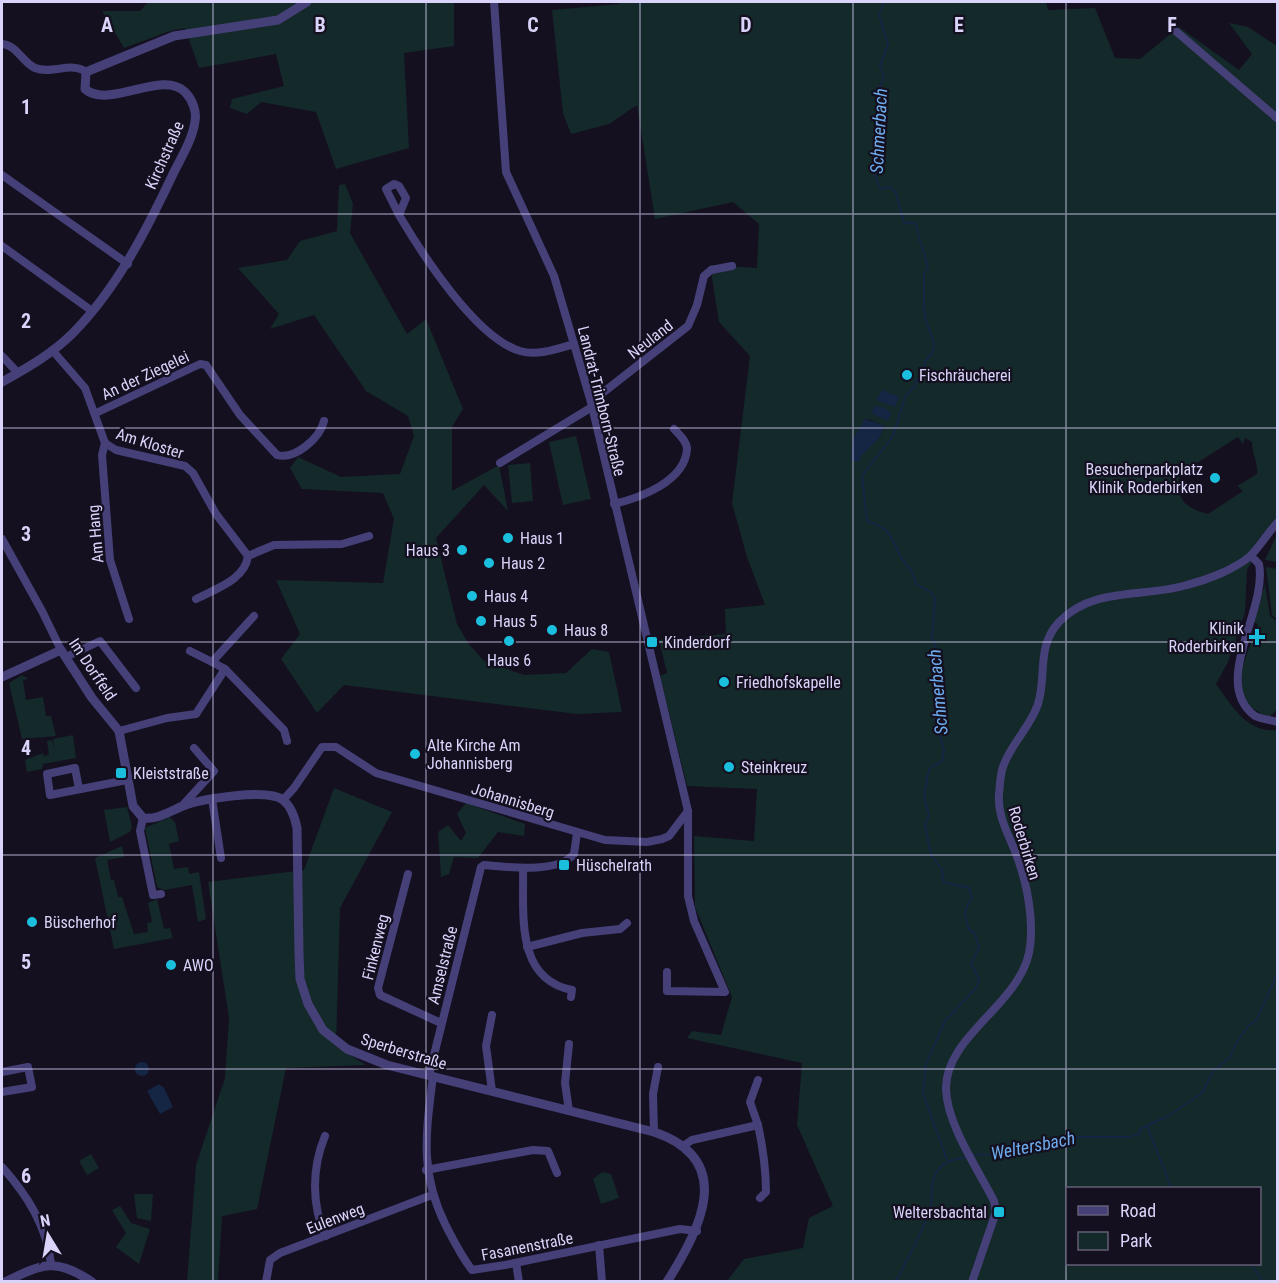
<svg xmlns="http://www.w3.org/2000/svg" width="1279" height="1283" viewBox="0 0 1279 1283" font-family="'Roboto Condensed',sans-serif">
	<rect width="100%" height="100%" fill="#141020"/>
	<g fill="#142929" fill-rule="evenodd">
		<polygon points="148,2 454,2 454,46 404,53 409,148 336,169 316,112 261,102 247,114 230,108 232,99 284,86 276,54 199,68 185,28 170,31 124,48 102,11 140,11"/>
		<path d="M620,2H1046L1048,10L1095,8L1115,58L1140,59L1179,27L1239,70L1252,54L1229,23L1248,27L1277,46V528L1260,547L1247,570L1245,612L1228,662L1216,684C1232,706 1247,733 1277,730V1281H727L744,1259L803,1248L809,1218L833,1206L797,1125L802,1063L687,1038L692,1031L721,1035L732,997L695,907L694,836L754,841L757,789L687,786L660,676L667,673L659,640L726,634L725,609L765,605L747,557L732,503L750,356L719,322L710,265L757,268L759,224L733,202L655,219L637,105L609,124L571,134L563,113L552,10L619,4ZM868,419L885,427L879,438L860,457ZM1238,437L1243,444L1245,438L1252,442C1252,454 1258,462 1257,474L1237,486L1243,491L1208,514C1186,509 1172,497 1181,473ZM1068,1188H1260V1264H1068Z"/>
		<polygon points="345,184 353,204 350,233 407,334 426,319 463,409 452,427 452,491 499,465 508,511 484,485 436,538 457,624 468,643 484,661 524,675 566,673 592,649 609,652 622,712 577,714 344,685 317,713 281,659 300,634 276,580 383,583 394,519 383,493 302,489 290,468 298,457 341,477 400,474 414,436 408,416 366,391 314,315 270,329 279,314 238,268 287,260 300,241 337,231 339,185"/>
		<polygon points="576,436 591,499 563,505 549,442"/>
		<polygon points="530,463 533,501 512,503 508,465"/>
		<polygon points="1277,534 1277,562 1265,560"/>
		<polygon points="1266,567 1277,569 1277,619 1272,615"/>
		<path d="M1265,584L1270,616L1278,622L1277,709L1270,717C1220,701 1247,657 1258,624L1254,622Z"/>
		<polygon points="22,675 28,679 23,680 26,700 43,697 46,716 51,716 56,736 22,739 9,683"/>
		<polygon points="73,735 76,758 43,764 42,769 27,772 25,760 43,753 44,756 49,755 47,741 52,740 55,751 53,739"/>
		<polygon points="334,788 392,812 340,908 336,1046 366,1065 286,1068 257,1209 222,1216 218,1281 187,1282 196,1165 225,1078 229,1018 208,882 304,870"/>
		<polygon points="466,803 525,824 524,836 498,832 478,858 454,857 449,874 441,877 438,832 448,825 461,841 466,833 457,814"/>
		<polygon points="127,807 132,827 130,832 110,842 104,810"/>
		<polygon points="170,817 175,822 179,841 169,844 174,869 188,867 189,874 199,872 206,919 198,922 192,885 164,890 157,887 145,828"/>
		<polygon points="122,846 124,857 107,860 111,880 114,880 118,897 122,897 134,934 148,932 147,923 152,922 148,903 157,899 164,929 170,928 173,938 114,949 95,858"/>
		<polygon points="91,1154 99,1168 87,1175 79,1161"/>
		<polygon points="602,1172 611,1174 619,1198 601,1204 593,1179"/>
		<polygon points="134,1194 153,1194 151,1221 137,1218"/>
		<polygon points="120,1206 131,1223 150,1229 139,1264 116,1247 126,1233 112,1210"/>
	</g>
	<g fill="#152544">
		<polygon points="882,390 899,397 895,407 876,400"/>
		<polygon points="874,406 883,407 891,413 888,421 872,413"/>
		<polygon points="865,419 885,426 879,438 860,457 860,461 851,461 852,441"/>
		<circle cx="142" cy="1069" r="7"/>
		<polygon points="159,1084 164,1088 173,1107 160,1114 147,1091"/>
	</g>
	<g fill="none" stroke-linecap="round" stroke-linejoin="round">
		<g stroke="#152544" stroke-width="2">
			<path d="M884,2L879,15L888,44L880,66L884,77L878,91L881,95L884,118L876,129L874,158L876,179L880,189L890,187L896,193L904,223H916C918,240 925,252 928,268L924,273V304L925,318L934,343L933,352L925,361L923,375L917,379L914,387L905,397L893,436L862,476L867,521C891,529 890,535 900,555C905,566 914,569 916,584L932,593L935,599L932,638L937,650L941,693L937,723L944,751L942,761L929,769L924,796L929,815L925,825L931,855L942,869L943,882L969,888L972,899C962,910 965,917 969,930L975,933L979,948L971,964L979,979L977,987L945,1021L926,1064L923,1093L947,1160"/>
			<polyline points="1147,1126 1171,1187"/>
			<polyline points="973,1155 994,1154 1026,1144 1041,1145 1067,1137 1128,1137 1139,1134 1140,1129 1168,1116 1202,1093 1213,1071 1230,1057 1236,1043 1249,1025 1256,1021 1278,972"/>
			<polyline points="1251,1264 1263,1282"/>
			<path d="M894,1282L899,1276C909,1255 921,1235 929,1213C934,1200 929,1185 936,1173C943,1160 954,1160 967,1157"/>
		</g>
		<g stroke="#464079" stroke-width="8">
			<polyline points="494,2 506,172 554,276 591,402 688,811 688,896 694,921 725,992 667,991 667,972"/>
			<polyline points="1171,27 1278,119"/>
			<path d="M2,44C17,45 22,62 35,68C51,75 72,61 86,72"/>
			<polyline points="2,175 128,264"/>
			<path d="M399,215L386,189L394,184L399,186L406,198L399,215C422,254 476,338 520,351C538,356 557,349 574,344"/>
			<polyline points="2,246 92,311"/>
			<path d="M53,351L85,388L105,443L116,450L185,466L193,473L216,514L248,556C245,580 215,589 196,599"/>
			<polyline points="2,356 18,373"/>
			<polyline points="591,402 688,326 697,305 704,276 711,270 732,266"/>
			<path d="M96,413L200,364L206,365L240,415L277,455C295,460 320,438 324,421"/>
			<polyline points="105,443 102,455 110,560 129,619"/>
			<polyline points="500,463 592,407"/>
			<path d="M614,504C639,498 685,482 687,449C687,442 679,434 674,429"/>
			<polyline points="2,539 42,611 61,650"/>
			<polyline points="248,556 274,545 342,544 369,536"/>
			<path d="M1251,556L1259,564C1268,610 1210,683 1255,716C1261,719 1271,720 1278,722"/>
			<polyline points="190,651 212,662"/>
			<polyline points="66,657 100,641 136,688"/>
			<polyline points="225,669 284,730 287,741"/>
			<polyline points="119,731 167,718 196,714 225,669 212,662 254,616"/>
			<polyline points="79,789 75,768 47,774 50,795 127,780"/>
			<polyline points="212,799 221,858"/>
			<polyline points="283,800 294,788 322,747 336,747 376,773 605,840 647,842 662,839 669,836 688,811"/>
			<polyline points="182,806 214,771 194,748"/>
			<polyline points="143,818 140,831 153,895 161,894"/>
			<path d="M523,869C524,914 515,979 572,990L571,997"/>
			<polyline points="408,874 378,988 380,995 441,1023"/>
			<polyline points="527,947 582,933 620,929 627,923"/>
			<polyline points="2,1072 28,1067 32,1087 2,1092"/>
			<path d="M429,1075L481,867L484,865C508,867 557,874 574,854L577,833"/>
			<path d="M433,1076C426,1133 419,1172 446,1226C454,1241 461,1256 472,1270L505,1265L680,1229L697,1231"/>
			<polyline points="758,1080 750,1102 758,1125"/>
			<polyline points="492,1091 486,1046 492,1015"/>
			<polyline points="569,1111 565,1083 569,1044"/>
			<polyline points="654,1132 653,1094 658,1067"/>
			<path d="M325,1136C312,1167 311,1206 326,1236"/>
			<path d="M683,1146L692,1140L758,1125C763,1148 766,1169 766,1192L760,1198"/>
			<path d="M2,1167C27,1195 47,1226 51,1264"/>
			<polyline points="426,1170 533,1150 548,1151 557,1173"/>
			<polyline points="599,1245 602,1282"/>
			<polyline points="516,1263 519,1282"/>
			<polyline points="266,1282 270,1260 280,1253 432,1195"/>
			<path d="M972,1282L996,1212L994,1201C978,1169 947,1125 946,1089C945,1037 1018,1005 1029,953C1035,923 1027,882 1016,854C1009,835 997,816 999,794C1000,786 1000,775 1003,767C1010,745 1031,726 1038,704C1047,675 1036,647 1059,622C1094,586 1144,598 1187,585C1207,580 1233,570 1249,557C1257,551 1269,531 1278,522"/>
		</g>
		<g stroke="#464079" stroke-width="9">
			<path d="M2,382C27,368 52,354 73,333C118,287 147,229 174,172C182,156 193,138 195,121C197,111 192,99 185,92C162,69 109,110 85,89L86,72L174,36L278,20L307,2"/>
			<path d="M2,677L61,650L92,698L119,731L133,806L143,818C158,820 170,811 183,806C201,799 267,788 283,800C292,807 295,818 297,828L299,954L300,979L308,1004L323,1030L347,1049L387,1065L654,1132C737,1160 700,1229 667,1282"/>
			<path d="M5,1282C42,1264 56,1257 92,1282"/>
		</g>
	</g>
	<path fill="none" stroke="#dbd4fa" stroke-width="1.5" stroke-opacity="0.55" d="M213,2V1282M426,2V1282M640,2V1282M853,2V1282M1066,2V1282M2,214H1278M2,428H1278M2,642H1278M2,855H1278M2,1069H1278"/>
	<g fill="#1bbfde" stroke="#141020" stroke-width="2">
		<circle cx="907" cy="375" r="6"/>
		<circle cx="1215" cy="478" r="6"/>
		<circle cx="508" cy="538" r="6"/>
		<circle cx="462" cy="550" r="6"/>
		<circle cx="489" cy="563" r="6"/>
		<circle cx="472" cy="596" r="6"/>
		<circle cx="481" cy="621" r="6"/>
		<circle cx="552" cy="630" r="6"/>
		<path d="M1254 628h6v6h6v6h-6v6h-6v-6h-6v-6h6z"/>
		<circle cx="509" cy="641" r="6"/>
		<rect x="646" y="636" width="12" height="12" rx="3"/>
		<circle cx="724" cy="682" r="6"/>
		<circle cx="415" cy="754" r="6"/>
		<circle cx="729" cy="767" r="6"/>
		<rect x="115" y="767" width="12" height="12" rx="3"/>
		<rect x="558" y="859" width="12" height="12" rx="3"/>
		<circle cx="32" cy="922" r="6"/>
		<circle cx="171" cy="965" r="6"/>
		<rect x="993" y="1206" width="12" height="12" rx="3"/>
	</g>
	<g text-anchor="middle" stroke-width="4.5" stroke-linejoin="round" paint-order="stroke">
		<g font-size="16" fill="#dbd4fa" stroke="#141020">
			<text transform="translate(164 155) rotate(-66)" y="6">Kirchstraße</text>
			<text transform="translate(650 339) rotate(-38)" y="6">Neuland</text>
			<text transform="translate(145 375) rotate(-25)" y="6">An der Ziegelei</text>
			<text transform="translate(602 401) rotate(76)" y="6">Landrat-Trimborn-Straße</text>
			<text transform="translate(150 443) rotate(17)" y="6">Am Kloster</text>
			<text transform="translate(95 534) rotate(-95)" y="6">Am Hang</text>
			<text transform="translate(93 669) rotate(56)" y="6">Im Dorffeld</text>
			<text transform="translate(513 800) rotate(17)" y="6">Johannisberg</text>
			<text transform="translate(1025 843) rotate(73)" y="6">Roderbirken</text>
			<text transform="translate(375 947) rotate(-76)" y="6">Finkenweg</text>
			<text transform="translate(442 965) rotate(-76)" y="6">Amselstraße</text>
			<text transform="translate(404 1051) rotate(17)" y="6">Sperberstraße</text>
			<text transform="translate(335 1218) rotate(-21)" y="6">Eulenweg</text>
			<text transform="translate(527 1246) rotate(-11)" y="6">Fasanenstraße</text>
		</g>
		<g font-size="16" fill="#dbd4fa" stroke="#141020" text-anchor="start">
			<text x="919" y="381">Fischräucherei</text>
			<text x="1203" y="475" text-anchor="end">Besucherparkplatz<tspan x="1203" dy="18">Klinik Roderbirken</tspan></text>
			<text x="520" y="544">Haus 1</text>
			<text x="450" y="556" text-anchor="end">Haus 3</text>
			<text x="501" y="569">Haus 2</text>
			<text x="484" y="602">Haus 4</text>
			<text x="493" y="627">Haus 5</text>
			<text x="1244" y="634" text-anchor="end">Klinik<tspan x="1244" dy="18">Roderbirken</tspan></text>
			<text x="564" y="636">Haus 8</text>
			<text x="664" y="648">Kinderdorf</text>
			<text x="509" y="666" text-anchor="middle">Haus 6</text>
			<text x="736" y="688">Friedhofskapelle</text>
			<text x="427" y="751">Alte Kirche Am<tspan x="427" dy="18">Johannisberg</tspan></text>
			<text x="741" y="773">Steinkreuz</text>
			<text x="133" y="779">Kleiststraße</text>
			<text x="576" y="871">Hüschelrath</text>
			<text x="44" y="928">Büscherhof</text>
			<text x="183" y="971">AWO</text>
			<text x="987" y="1218" text-anchor="end">Weltersbachtal</text>
		</g>
		<g font-size="18" font-style="italic" fill="#6eabed" stroke="#141020">
			<text transform="translate(879 131) rotate(-87)" y="6">Schmerbach</text>
			<text transform="translate(938 692) rotate(-95)" y="6">Schmerbach</text>
			<text transform="translate(1033 1146) rotate(-11)" y="6">Weltersbach</text>
		</g>
	</g>
	<g font-size="20" text-anchor="middle" font-weight="bold" fill="#dbd4fa" stroke="#141020" stroke-width="4.5" stroke-linejoin="round" paint-order="stroke">
		<text x="107" y="32">A</text>
		<text x="320" y="32">B</text>
		<text x="533" y="32">C</text>
		<text x="746" y="32">D</text>
		<text x="959" y="32">E</text>
		<text x="1172" y="32">F</text>
		<text x="26" y="114">1</text>
		<text x="26" y="328">2</text>
		<text x="26" y="541">3</text>
		<text x="26" y="755">4</text>
		<text x="26" y="969">5</text>
		<text x="26" y="1183">6</text>
	</g>
	<rect width="1279" height="1283" fill="none" stroke="#dbd4fa" stroke-width="6"/>
	<rect x="1066" y="1187" width="195" height="78" fill="#141020" stroke="#645e77" stroke-width="1.5"/>
	<rect x="1078" y="1206" width="30" height="9" fill="#464079" stroke="#645e77" stroke-width="1.5"/>
	<text x="1120" y="1217" font-size="18" fill="#dbd4fa">Road</text>
	<rect x="1078" y="1232" width="30" height="18" fill="#142929" stroke="#645e77" stroke-width="1.5"/>
	<text x="1120" y="1247" font-size="18" fill="#dbd4fa">Park</text>
	<g transform="translate(48 1235) rotate(349)" stroke="#141020" stroke-width="4.5" paint-order="stroke">
	<path d="M0-4.5L10 22L0 15L-10 22Z" fill="#dbd4fa"/>
	<text y="-9" font-size="16" font-weight="bold" text-anchor="middle" fill="#dbd4fa">N</text>
	</g>
</svg>
